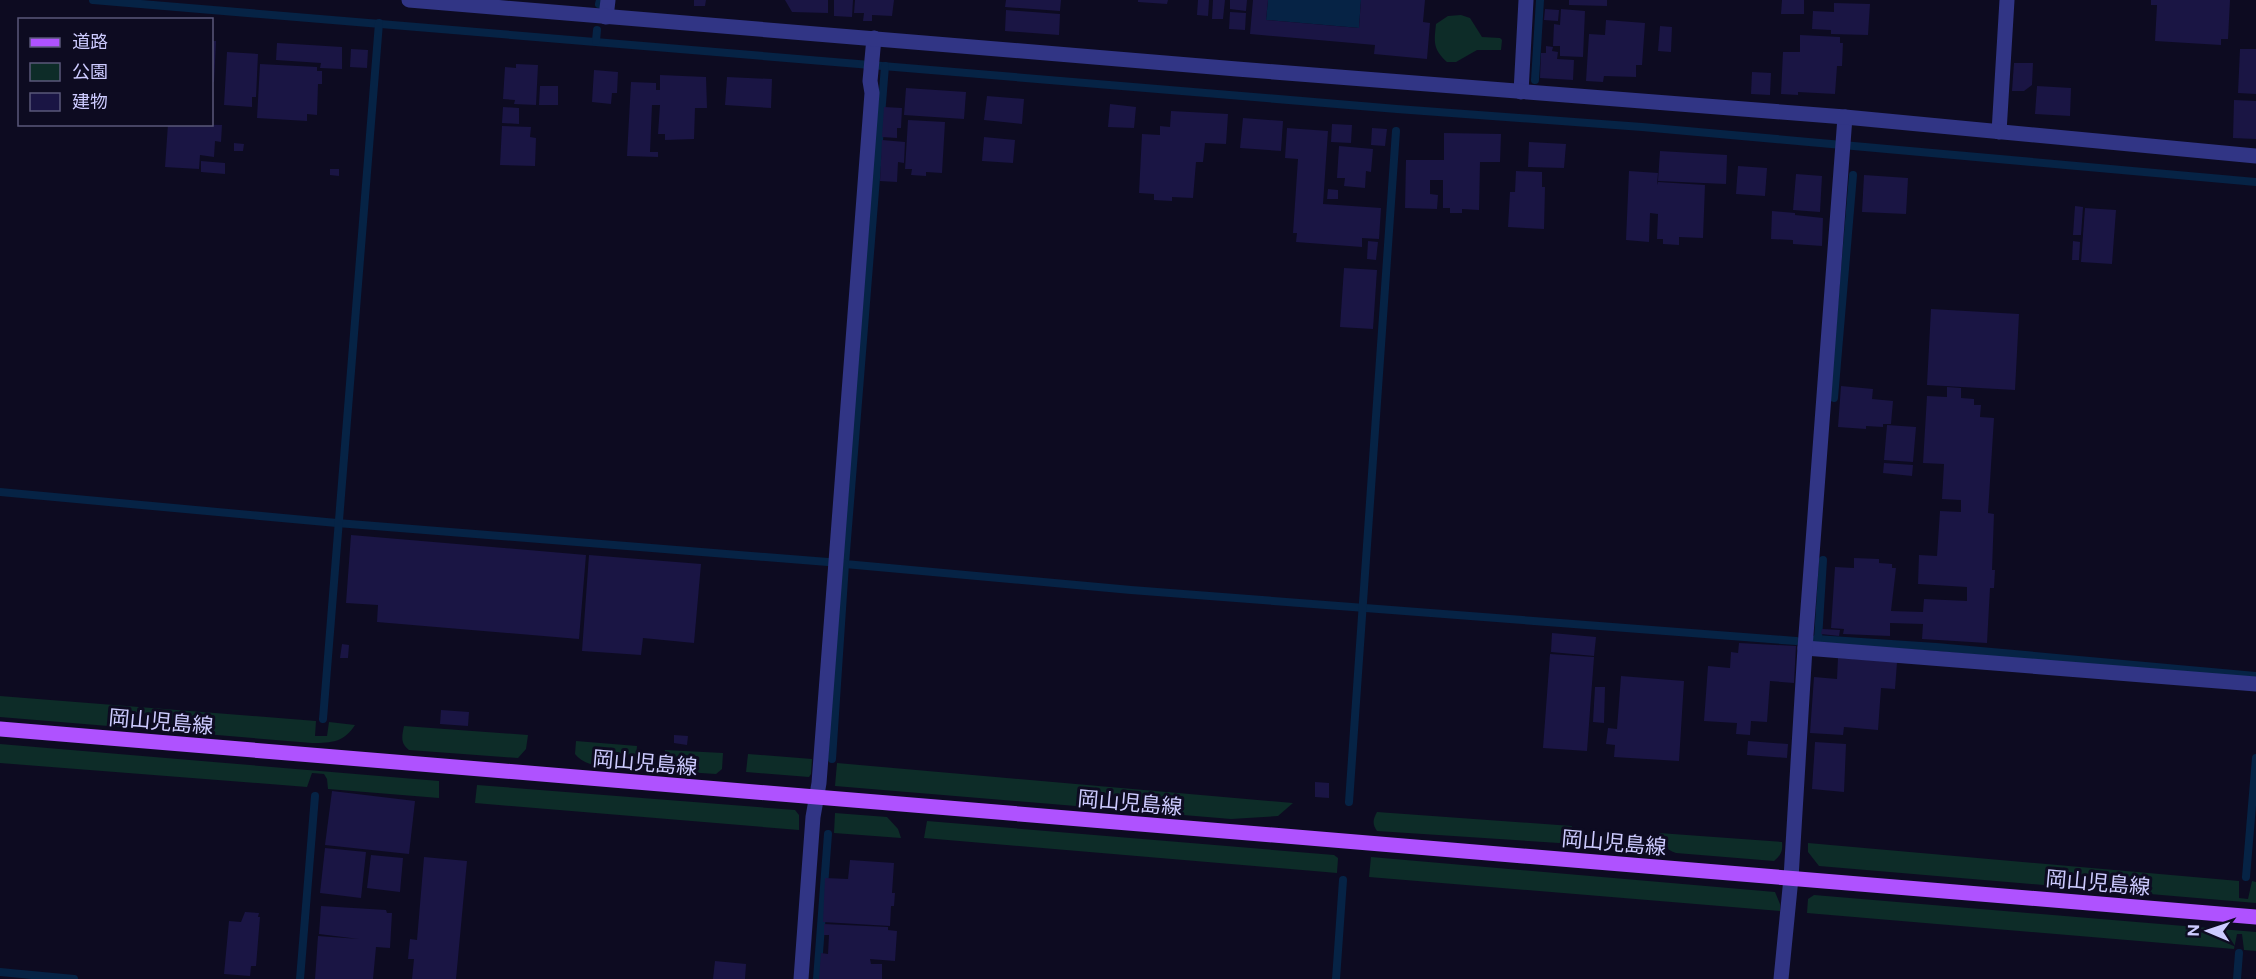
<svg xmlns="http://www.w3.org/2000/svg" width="2256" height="979" viewBox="0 0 2256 979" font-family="Figtree,'Noto Sans JP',sans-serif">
	<rect width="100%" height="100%" fill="#0d0b21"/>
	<g fill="#0d2c28">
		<path d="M1461,15L1470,18L1482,37L1500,38L1502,40L1501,50H1477L1456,62H1447C1433,49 1434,43 1436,24L1448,16Z"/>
		<path d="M0,696L316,721L315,736H327L329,722L355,725C344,742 332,743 312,743L0,717Z"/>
		<path d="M404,726L528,735L526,749L518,758L409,750C400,743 402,736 404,726Z"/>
		<path d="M576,741L637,746L635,769C617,767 587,770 575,754Z"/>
		<polygon points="0,744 439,781 439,798 328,789 327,779 324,774 312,773 307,787 0,763"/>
		<polygon points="665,750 723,753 722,769 716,774 670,771 665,766"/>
		<polygon points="748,754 812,759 811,774 809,777 746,772"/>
		<polygon points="837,763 1293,803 1278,816 1231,819 835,786"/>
		<polygon points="477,785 795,810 799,815 799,830 475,803"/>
		<path d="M1377,812L1572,826L1570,835L1564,842L1559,843L1377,831C1372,824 1373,819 1377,812Z"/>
		<polygon points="835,813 887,817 898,829 901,838 834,833"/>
		<polygon points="927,821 1334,855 1338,858 1337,873 924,838"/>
		<path d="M1659,833L1782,842C1783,851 1781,855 1774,861L1676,853C1665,849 1661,844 1659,833Z"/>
		<polygon points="1808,843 2239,881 2239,898 2248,899 2252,881 2256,882 2256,903 1819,866 1808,852"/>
		<polygon points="1371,857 1775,892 1780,904 1780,911 1369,877"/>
		<polygon points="1814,895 2256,932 2256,951 2244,950 2242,934 2237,934 2234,949 1807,913 1808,899"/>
	</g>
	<polygon fill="#062345" points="1268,0 1361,0 1359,28 1266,20"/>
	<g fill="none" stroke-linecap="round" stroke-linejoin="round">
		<g stroke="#062345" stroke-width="8">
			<polyline points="93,0 1397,109 1642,127 2256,182"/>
			<polyline points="599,4 600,0"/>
			<polyline points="596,41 597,30"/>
			<polyline points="885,66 845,564 1131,590 1796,641"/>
			<polyline points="1535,80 1540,0"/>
			<polyline points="1834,398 1853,175"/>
			<polyline points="0,492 337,523 828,562"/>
			<polyline points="1816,639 1936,647 2256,676"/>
			<polyline points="1818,639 1823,560"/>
			<polyline points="323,719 379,23"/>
			<polyline points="832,759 845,564 841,563"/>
			<polyline points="1349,802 1396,131"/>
			<polyline points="2246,877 2256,758"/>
			<polyline points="0,972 74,979"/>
			<polyline points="300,979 315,796"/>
			<polyline points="817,979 828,834"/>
			<polyline points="1336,979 1343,880"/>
			<polyline points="2237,979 2239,953"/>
		</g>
	</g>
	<g fill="#1a1544">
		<polygon points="694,0 706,0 705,6 694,6"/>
		<polygon points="785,0 828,0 828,13 792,12"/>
		<polygon points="834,0 853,0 852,17 834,16"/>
		<polygon points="855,0 894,0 892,16 872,15 872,21 863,21 864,13 854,13"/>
		<polygon points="1006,0 1061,0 1060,11 1005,7"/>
		<polygon points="1138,0 1168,0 1167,4 1138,2"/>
		<polygon points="1198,0 1209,0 1208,16 1197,15"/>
		<polygon points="1213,0 1225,0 1223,19 1212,19"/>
		<polygon points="1230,0 1247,0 1246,11 1230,9"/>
		<polygon points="1253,0 1268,0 1266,20 1359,28 1361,0 1425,0 1423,22 1430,23 1427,59 1374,54 1375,45 1250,34"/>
		<polygon points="1569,0 1607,0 1607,6 1569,5"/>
		<polygon points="1782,0 1804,0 1804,14 1781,14"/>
		<polygon points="2151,0 2230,0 2228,39 2221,39 2221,45 2155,41 2157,5 2151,5"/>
		<polygon points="1834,3 1870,4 1868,35 1831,34 1831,30 1812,29 1813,11 1834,12"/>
		<polygon points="1545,9 1559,10 1558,21 1544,20"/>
		<polygon points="1561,9 1585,11 1583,57 1560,56 1560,46 1553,46 1554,24 1560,25"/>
		<polygon points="1006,10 1060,14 1059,35 1005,31"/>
		<polygon points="1230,12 1246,13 1245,30 1229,29"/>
		<polygon points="1606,20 1645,23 1642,65 1636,65 1636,77 1604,76 1603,82 1586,81 1589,34 1605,35"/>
		<polygon points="1660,26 1672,27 1671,52 1658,51"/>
		<polygon points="1800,35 1840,37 1840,43 1843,43 1842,66 1837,66 1835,94 1798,92 1798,95 1781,94 1783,52 1800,52"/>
		<polygon points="212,41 216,41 214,82 212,82"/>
		<polygon points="277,43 342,47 342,69 320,68 321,63 276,60"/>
		<polygon points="1546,46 1553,47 1552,51 1558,52 1557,59 1574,60 1573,80 1540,78 1541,53 1546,53"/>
		<polygon points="351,49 368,50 367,68 350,67"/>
		<polygon points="2240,49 2256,49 2256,94 2238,93"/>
		<polygon points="227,52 258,54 256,97 252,97 252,107 224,105"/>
		<polygon points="2014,63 2033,63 2032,85 2024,91 2012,91"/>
		<polygon points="260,64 317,67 317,71 322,71 322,84 318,84 317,115 307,114 307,121 257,118"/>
		<polygon points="516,64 538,65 536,105 514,104 515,100 503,99 505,67 516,68"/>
		<polygon points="594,70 618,72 617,93 612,93 611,104 592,102"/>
		<polygon points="1752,72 1771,73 1770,95 1751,94"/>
		<polygon points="660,75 706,77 707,108 695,108 694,139 665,140 665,134 658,134 660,105 652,105 650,152 658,152 658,157 627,156 631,82 656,83 656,90 660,90"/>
		<polygon points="727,77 772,79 771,108 725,105"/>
		<polygon points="540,86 558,86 558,105 539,105"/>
		<polygon points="2037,86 2071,88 2070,116 2035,114"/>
		<polygon points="906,88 966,92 964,119 904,115"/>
		<polygon points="987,96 1024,99 1022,124 984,120"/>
		<polygon points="2234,100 2256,101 2256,139 2233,138"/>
		<polygon points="1110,104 1136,107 1134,128 1108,127"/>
		<polygon points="503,107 519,108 519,124 502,123"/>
		<polygon points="884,107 902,108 901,128 897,128 897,138 882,137"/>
		<polygon points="1171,111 1228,114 1226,144 1205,143 1203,162 1196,162 1193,198 1172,197 1172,201 1154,200 1154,194 1139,193 1142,134 1160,135 1160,126 1170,127"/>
		<polygon points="1243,118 1283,121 1281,151 1240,148"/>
		<polygon points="908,120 945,122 942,173 926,172 926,176 911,175 912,169 905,169"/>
		<polygon points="168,124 222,125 221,142 215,141 214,157 200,155 199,169 165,167"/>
		<polygon points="1332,124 1352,125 1351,143 1331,142"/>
		<polygon points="502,126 531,127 530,137 536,138 535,166 500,165"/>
		<polygon points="1287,128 1328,131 1323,204 1381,208 1379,239 1362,238 1362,247 1296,242 1297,233 1293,233 1298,159 1285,158"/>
		<polygon points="1372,128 1387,129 1385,146 1371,145"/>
		<polygon points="1444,133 1501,134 1500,162 1480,162 1479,210 1462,209 1462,213 1450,213 1450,208 1443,208 1443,180 1430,180 1430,194 1438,195 1437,209 1405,208 1406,160 1444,160"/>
		<polygon points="984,137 1015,140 1013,163 982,161"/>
		<polygon points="882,140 905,142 904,163 898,162 897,182 880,181"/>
		<polygon points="1529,142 1566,144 1564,168 1528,167"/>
		<polygon points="234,143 244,144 243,151 234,151"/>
		<polygon points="1339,146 1373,149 1371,172 1366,171 1365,188 1344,186 1345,178 1337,178"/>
		<polygon points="1660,151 1727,155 1726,184 1658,181"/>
		<polygon points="201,161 225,163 225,174 201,172"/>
		<polygon points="1738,166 1767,168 1765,196 1736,194"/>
		<polygon points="330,169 339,169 339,176 330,175"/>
		<polygon points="1516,171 1542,172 1542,187 1545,187 1544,229 1508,227 1510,192 1515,192"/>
		<polygon points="1629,171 1658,173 1657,185 1658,182 1705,185 1703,238 1679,237 1679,245 1663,244 1663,239 1657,239 1658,214 1650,213 1649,242 1626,240"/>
		<polygon points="1796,174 1822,176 1820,212 1793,210"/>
		<polygon points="1864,175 1908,178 1906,214 1862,212"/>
		<polygon points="1328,189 1338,190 1338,199 1327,199"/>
		<polygon points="2075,206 2083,207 2081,235 2073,235"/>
		<polygon points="2085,208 2116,210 2112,264 2081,262"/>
		<polygon points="1772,211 1795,213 1795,215 1823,218 1822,246 1793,244 1793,240 1771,239"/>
		<polygon points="1368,241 1378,242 1376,260 1367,259"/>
		<polygon points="2073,241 2080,242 2079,260 2072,260"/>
		<polygon points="1344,268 1377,270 1373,329 1340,327"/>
		<polygon points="1931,309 2019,314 2015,390 1927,385"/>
		<polygon points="1841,386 1873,389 1872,399 1893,401 1891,424 1883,424 1883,427 1866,426 1866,429 1838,427"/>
		<polygon points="1947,387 1961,388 1961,398 1974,399 1974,405 1981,405 1980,417 1994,418 1988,513 1994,514 1992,570 1995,570 1994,588 1990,588 1987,643 1922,639 1923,624 1890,623 1890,636 1843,634 1844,629 1831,628 1835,567 1854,568 1854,558 1879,559 1879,563 1892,564 1892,568 1896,568 1891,611 1923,612 1924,599 1967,601 1967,587 1918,584 1919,555 1937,556 1940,511 1961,512 1961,500 1942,499 1944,464 1923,463 1927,396 1947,397"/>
		<polygon points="1887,425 1916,427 1913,462 1884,460"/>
		<polygon points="1884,463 1913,465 1912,476 1883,473"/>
		<polygon points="351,535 586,555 579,639 377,622 378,605 346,603"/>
		<polygon points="589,555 701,564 694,643 643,638 641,655 582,651"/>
		<polygon points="1822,629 1840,630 1839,636 1821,634"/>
		<polygon points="1552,633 1596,637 1594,656 1551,652"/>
		<polygon points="1739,643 1796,646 1794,683 1770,681 1767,722 1751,721 1750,735 1736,734 1737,723 1704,721 1708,666 1730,668 1731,652 1738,653"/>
		<polygon points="342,644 349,645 348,658 340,658"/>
		<polygon points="1550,654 1594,657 1587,751 1543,748"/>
		<polygon points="1838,658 1897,662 1895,689 1881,688 1878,730 1844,727 1843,735 1810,733 1814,677 1837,679"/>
		<polygon points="1621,676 1684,681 1679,761 1614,757 1615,745 1606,744 1608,728 1617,729"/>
		<polygon points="1595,687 1605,687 1604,723 1593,722"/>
		<polygon points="441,710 469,712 468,726 440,724"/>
		<polygon points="674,735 688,736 687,745 674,743"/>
		<polygon points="1748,741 1788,744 1787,758 1747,755"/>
		<polygon points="1815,742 1846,744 1844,792 1812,789"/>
		<polygon points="1315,782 1329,783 1329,798 1315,797"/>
		<polygon points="332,791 415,801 409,854 325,845"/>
		<polygon points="325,848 366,852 361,898 320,893"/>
		<polygon points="371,855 403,858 400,892 367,888"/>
		<polygon points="424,857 467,861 456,979 412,979 414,959 408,959 410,939 417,940"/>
		<polygon points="850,860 894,863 892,893 895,893 894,906 891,906 890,926 823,922 825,878 848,879"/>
		<polygon points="321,906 386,910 387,913 392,913 390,948 376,947 373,979 315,979 318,936 359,939 319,934"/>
		<polygon points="245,912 259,913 258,917 260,917 256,966 251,966 250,976 224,974 229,921 241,922"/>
		<polygon points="824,924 888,927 888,930 897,931 895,961 870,959 871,964 882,964 882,979 819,979 821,953 828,954 829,935 824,935"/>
		<polygon points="715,961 746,964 745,979 713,979"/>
	</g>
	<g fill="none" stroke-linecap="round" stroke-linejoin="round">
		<g stroke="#313585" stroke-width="15">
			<polyline points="606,17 608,0"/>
			<polyline points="1521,92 1526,0"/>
			<polyline points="1999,132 2007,0"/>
			<polyline points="1805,648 2256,684"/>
			<polyline points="801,979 813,817 819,783 872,93 870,81 874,38"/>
			<polyline points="1781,979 1791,878 1805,648 1845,117"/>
		</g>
		<polyline stroke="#313585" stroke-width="15" points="409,0 1237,69 1845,117 2256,156"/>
		<polyline stroke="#af52ff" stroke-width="15" points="0,729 2256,917"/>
	</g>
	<g text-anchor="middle" stroke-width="6" stroke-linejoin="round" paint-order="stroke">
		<g font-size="21" fill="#cdcbff" stroke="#0d0b21">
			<text transform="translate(161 722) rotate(5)" y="7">岡山児島線</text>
			<text transform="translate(645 763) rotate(5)" y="7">岡山児島線</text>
			<text transform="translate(1130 803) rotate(5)" y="7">岡山児島線</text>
			<text transform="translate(1614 843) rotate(5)" y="7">岡山児島線</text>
			<text transform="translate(2098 883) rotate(5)" y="7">岡山児島線</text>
		</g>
	</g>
	<rect x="18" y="18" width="195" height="108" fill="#0d0b21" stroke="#5a587a" stroke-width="1.5"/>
	<rect x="30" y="38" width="30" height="9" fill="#af52ff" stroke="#5a587a" stroke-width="1.5"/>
	<text x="72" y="48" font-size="18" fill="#cdcbff">道路</text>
	<rect x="30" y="63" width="30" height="18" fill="#0d2c28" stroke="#5a587a" stroke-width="1.5"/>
	<text x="72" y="78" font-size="18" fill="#cdcbff">公園</text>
	<rect x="30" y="93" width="30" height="18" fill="#1a1544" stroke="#5a587a" stroke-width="1.5"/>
	<text x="72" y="108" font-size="18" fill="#cdcbff">建物</text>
	<g transform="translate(2208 931) rotate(272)" stroke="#0d0b21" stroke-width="4.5" paint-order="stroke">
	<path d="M0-4.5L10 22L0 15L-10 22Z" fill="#cdcbff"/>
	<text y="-9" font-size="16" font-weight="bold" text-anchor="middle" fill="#cdcbff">N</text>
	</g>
</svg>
